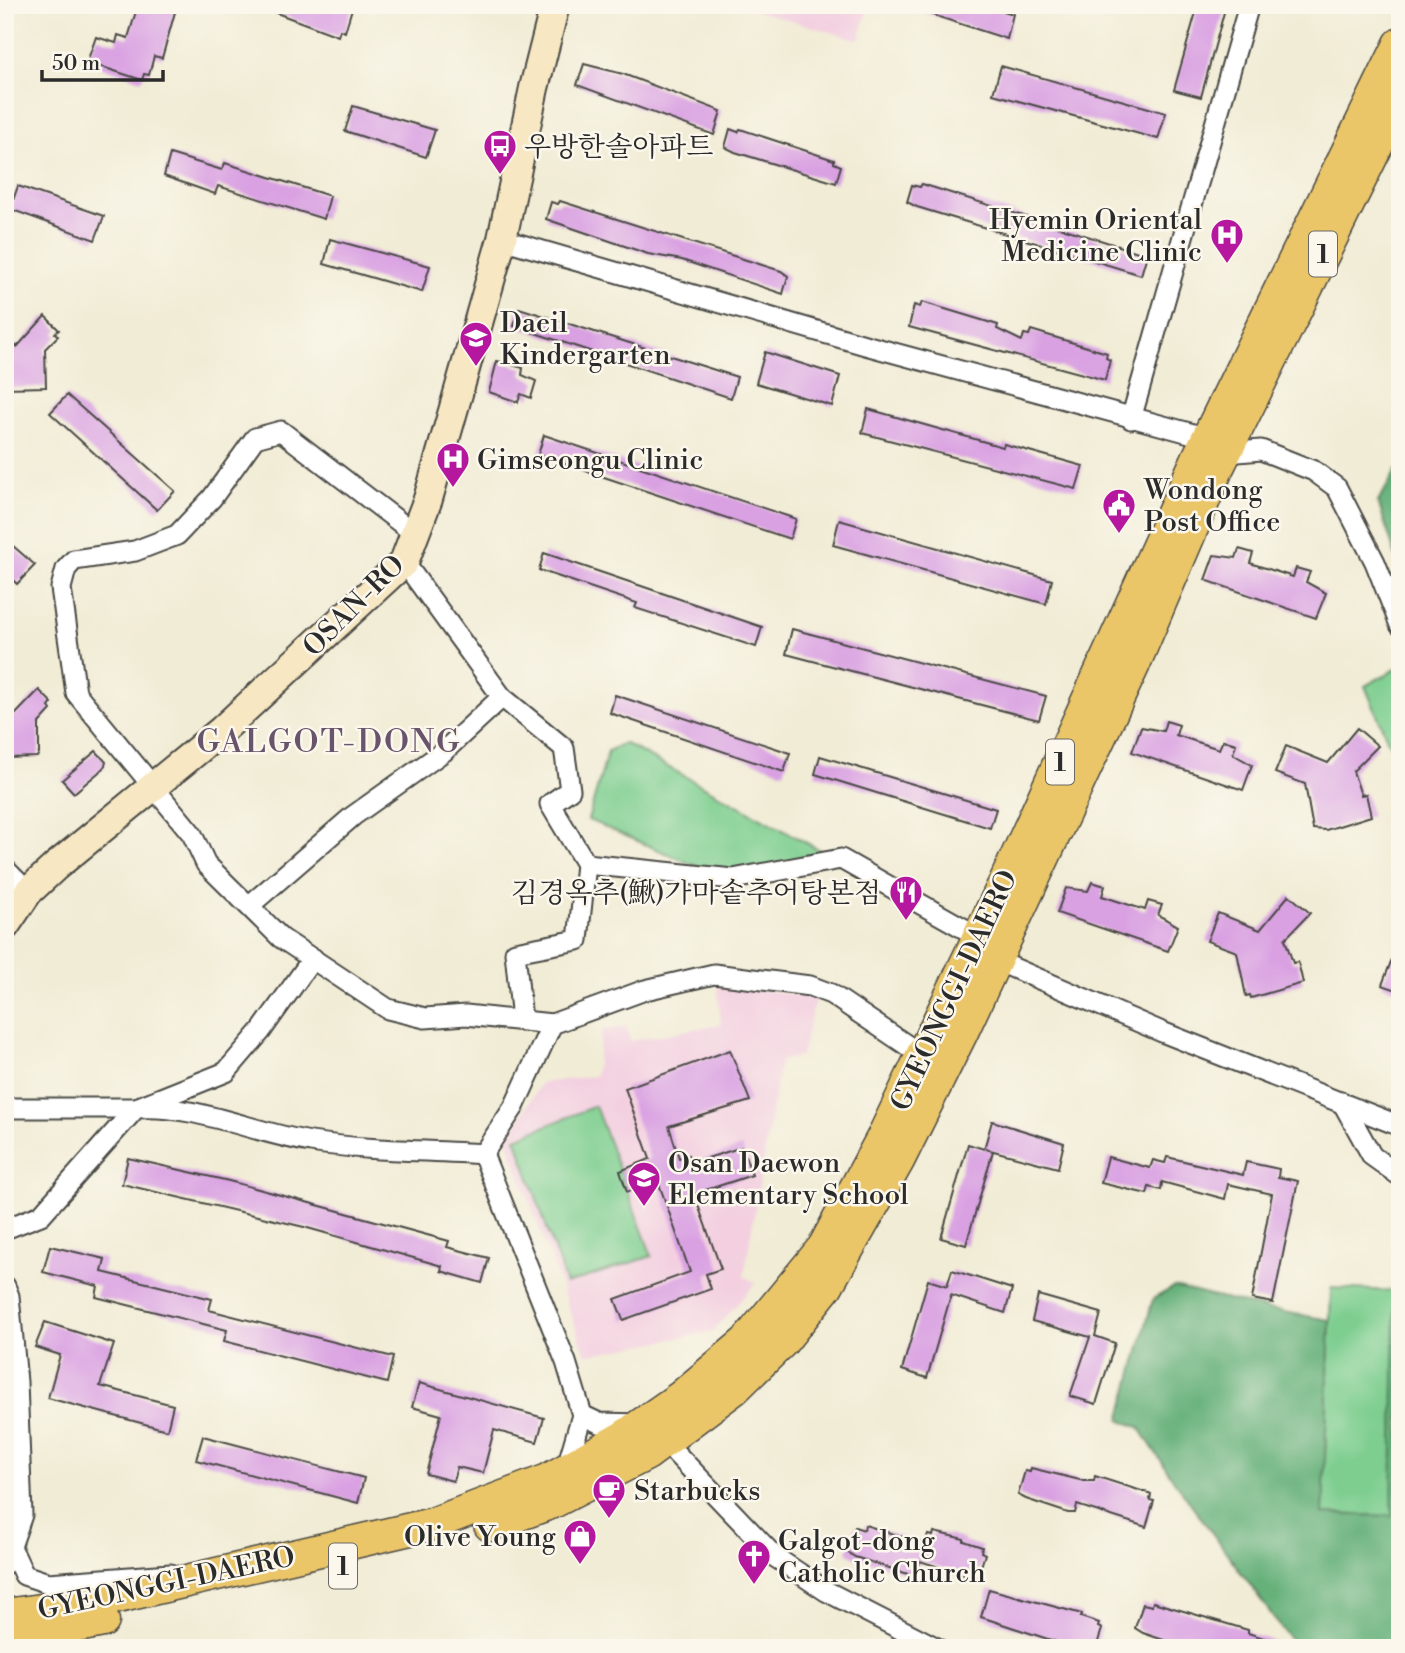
<svg xmlns="http://www.w3.org/2000/svg" width="1405" height="1653" viewBox="0 0 1405 1653" font-family="'Libre Bodoni','Noto Serif KR',serif">
	<rect width="100%" height="100%" fill="#fbf7ec"/>
	<filter id="ink" filterUnits="userSpaceOnUse"><feTurbulence type="fractalNoise" baseFrequency=".0143" numOctaves="2"/><feDisplacementMap in="SourceGraphic" scale="14" xChannelSelector="R" yChannelSelector="G"/><feConvolveMatrix kernelMatrix="1 2 1 2 8 2 1 2 1" color-interpolation-filters="sRGB"/></filter>
	<filter id="wash" filterUnits="userSpaceOnUse"><feTurbulence type="fractalNoise" baseFrequency=".00686" numOctaves="4" result="noise"/><feDisplacementMap in="SourceGraphic" scale="28" xChannelSelector="R" yChannelSelector="G"/><feGaussianBlur stdDeviation="1.57" result="paint"/><feColorMatrix in="noise" values="0 0 0 0 0 0 0 0 0 0 0 0 0 0 0 0 0 1.4 0 .05"/><feComposite in="paint" operator="in"/></filter>
	<g filter="url(#wash)">
		<rect width="100%" height="100%" fill="#f1ecd5"/>
		<g fill="#f3cfe0">
			<polygon points="736,5 869,5 859,40"/>
			<polygon points="717,984 816,997 801,1056 780,1061 744,1276 756,1283 712,1332 586,1355 507,1140 541,1083 595,1076 602,1031 627,1026 630,1041 721,1024"/>
		</g>
		<g fill="#7dce8f" stroke="#547c5d" stroke-width="2">
			<polygon points="1396,669 1400,678 1400,770 1365,686"/>
			<polygon points="624,743 827,854 739,875 703,869 588,820 608,751"/>
			<polygon points="595,1106 652,1256 566,1284 516,1138"/>
			<polygon points="1331,1288 1395,1291 1393,1516 1323,1514"/>
		</g>
		<g fill="#66b17a" stroke="#486e52" stroke-width="2">
			<polygon points="1400,464 1400,569 1378,502"/>
			<polygon points="1400,1278 1400,1648 1296,1648 1175,1482 1139,1427 1120,1420 1153,1299 1174,1287 1267,1309 1330,1320 1323,1514 1392,1516 1395,1291"/>
		</g>
		<g id="blocks">
			<g fill="#d9a0e2">
				<polygon points="150,5 177,5 162,58 154,56 149,75 144,74 142,80 87,62 96,37 116,43 118,35 128,38 137,8 148,12"/>
				<polygon points="255,5 353,5 345,32 340,30 338,36"/>
				<polygon points="911,5 985,5 1013,14 1007,39 911,8"/>
				<polygon points="1198,5 1226,5 1201,97 1174,90"/>
				<polygon points="584,64 623,74 721,111 714,135 577,85"/>
				<polygon points="1001,66 1166,113 1158,139 993,94"/>
				<polygon points="353,106 435,130 426,157 345,131"/>
				<polygon points="730,129 738,132 740,129 834,160 834,163 841,166 836,183 735,152 725,147"/>
				<polygon points="170,154 222,170 225,163 330,196 324,219 218,186 215,194 164,176"/>
				<polygon points="922,184 1138,252 1138,255 1146,258 1141,275 917,207 907,202 912,185 920,187"/>
				<polygon points="18,186 104,216 95,240 10,209"/>
				<polygon points="560,201 781,271 788,276 783,294 682,260 648,254 546,219 551,202 558,204"/>
				<polygon points="330,239 430,266 422,292 324,264"/>
				<polygon points="922,302 998,325 997,329 1022,341 1024,334 1029,335 1031,330 1107,353 1106,358 1110,360 1105,380 909,327 914,305 920,307"/>
				<polygon points="519,308 737,377 731,398 514,326"/>
				<polygon points="45,316 59,330 55,333 58,336 45,349 46,387 5,388 5,335 17,347"/>
				<polygon points="765,352 840,376 832,406 756,383"/>
				<polygon points="497,361 523,368 522,375 536,381 531,398 521,394 518,402 489,392"/>
				<polygon points="67,395 175,491 157,510 50,413"/>
				<polygon points="868,409 1003,447 1004,444 1083,466 1076,489 862,433"/>
				<polygon points="544,435 796,519 790,539 538,455"/>
				<polygon points="839,520 1052,580 1046,604 833,545"/>
				<polygon points="5,539 35,565 17,584 5,573"/>
				<polygon points="1239,549 1253,553 1250,563 1293,577 1296,568 1310,572 1306,582 1326,593 1316,618 1205,580 1214,555 1236,558"/>
				<polygon points="544,553 762,627 756,647 635,608 637,603 539,570"/>
				<polygon points="792,629 1046,696 1039,720 786,654"/>
				<polygon points="39,690 52,703 49,707 51,710 39,723 39,753 37,757 5,758 5,716 14,716"/>
				<polygon points="615,695 790,753 784,772 610,713"/>
				<polygon points="1166,721 1179,725 1176,735 1219,749 1223,740 1236,744 1233,754 1252,765 1243,790 1132,752 1141,727 1163,731"/>
				<polygon points="1357,728 1378,746 1353,771 1361,795 1366,794 1371,816 1326,830 1313,829 1305,784 1275,773 1286,746 1328,763"/>
				<polygon points="96,751 106,762 104,768 74,793 62,780"/>
				<polygon points="820,756 996,809 990,828 815,774"/>
				<polygon points="1092,882 1105,886 1102,896 1145,910 1148,901 1162,905 1158,915 1178,926 1168,951 1057,913 1066,888 1088,891"/>
				<polygon points="1289,895 1310,913 1285,939 1293,963 1298,962 1303,983 1251,998 1250,995 1246,996 1237,952 1207,941 1218,913 1260,930"/>
				<polygon points="1399,941 1400,942 1400,991 1382,985"/>
				<polygon points="730,1050 750,1101 669,1126 679,1158 688,1155 692,1163 742,1147 752,1175 694,1194 721,1269 706,1274 711,1289 623,1320 615,1299 690,1272 658,1181 627,1192 620,1171 650,1159 625,1088"/>
				<polygon points="992,1121 1064,1143 1058,1168 986,1149 993,1151 966,1245 941,1238 968,1144 984,1149"/>
				<polygon points="1108,1157 1150,1168 1153,1160 1165,1163 1167,1157 1243,1175 1246,1162 1279,1169 1278,1177 1298,1181 1273,1303 1252,1299 1272,1194 1228,1184 1225,1199 1162,1182 1161,1190 1149,1187 1147,1194 1101,1183"/>
				<polygon points="128,1158 229,1181 449,1241 447,1247 489,1258 482,1283 441,1271 442,1266 304,1227 122,1184"/>
				<polygon points="50,1246 105,1259 102,1272 212,1299 209,1310 393,1357 387,1383 224,1341 227,1330 96,1297 98,1286 43,1272"/>
				<polygon points="952,1270 1012,1289 1005,1313 951,1295 927,1378 902,1370 928,1280 947,1286"/>
				<polygon points="1038,1295 1101,1313 1095,1336 1115,1343 1096,1404 1070,1396 1090,1337 1032,1321"/>
				<polygon points="45,1322 114,1344 100,1386 173,1405 167,1430 48,1398 60,1355 35,1347"/>
				<polygon points="419,1383 544,1418 537,1442 494,1430 483,1473 457,1467 453,1481 426,1474 441,1415 412,1407"/>
				<polygon points="203,1436 364,1478 358,1503 196,1460"/>
				<polygon points="1031,1468 1084,1481 1094,1481 1095,1476 1151,1494 1150,1500 1154,1501 1146,1527 1077,1505 1075,1513 1068,1513 1026,1499 1018,1495 1025,1471 1030,1472"/>
				<polygon points="865,1525 925,1544 928,1535 933,1536 934,1532 964,1539 964,1541 982,1547 981,1552 985,1554 977,1579 920,1561 916,1575 908,1574 855,1557 847,1552 855,1527 864,1530"/>
				<polygon points="989,1589 1082,1614 1081,1617 1099,1623 1098,1627 1102,1629 1096,1648 1075,1648 981,1617"/>
				<polygon points="1153,1602 1248,1630 1248,1633 1285,1645 1285,1648 1187,1648 1143,1633 1135,1628 1143,1604 1152,1606"/>
			</g>
		</g>
	</g>
	<g filter="url(#ink)">
		<use href="#blocks" fill-opacity="0" stroke="#494844" stroke-width="2"/>
		<g fill="none" stroke-linecap="round" stroke-linejoin="round">
			<defs>
				<g id="street">
					<polyline points="502,239 865,345 1208,438"/>
					<polyline points="1131,419 1249,5"/>
					<polyline points="1223,457 1238,452 1261,450 1314,471 1337,488 1375,562 1400,625"/>
					<polyline points="415,534 281,431 255,438 212,498 177,535 135,551 74,560 66,569 61,588 76,693 192,834 206,864 281,938 388,1009 425,1018 466,1015 552,1024 645,990 714,974 810,986 831,994 914,1050 933,1045"/>
					<polyline points="502,697 564,748 570,790 550,804 586,864 733,879 841,859 979,937 995,960 1162,1032 1400,1126"/>
					<polyline points="5,869 28,892"/>
					<polyline points="250,905 353,816 443,752 502,697 404,562"/>
					<polyline points="522,1020 515,952 578,940 586,864"/>
					<polyline points="1342,1102 1372,1156 1400,1176"/>
					<polyline points="5,1108 136,1108 226,1072 261,1031 313,958"/>
					<polyline points="483,1154 514,1107 552,1024"/>
					<path d="M5,1229L41,1215L136,1108C196,1104 253,1133 311,1142C367,1151 427,1150 483,1154L566,1362L582,1415"/>
					<polyline points="5,1286 9,1296 17,1382 22,1515 5,1564"/>
					<polyline points="582,1415 599,1423 643,1424 664,1441 775,1557 826,1591 937,1648"/>
					<polyline points="566,1470 582,1415"/>
					<polyline points="11,1547 24,1575 48,1583 171,1574"/>
				</g>
				<polyline id="secondary" points="5,926 28,892 56,866 221,731 404,562 428,499 502,239 534,88 555,5"/>
				<g id="primary">
					<polyline points="490,1525 553,1502 647,1454 734,1389 782,1342 826,1287 899,1159 960,1036 1134,664 1218,467 1400,99"/>
					<polyline points="5,1615 92,1603 432,1524 548,1480 622,1438 682,1396 746,1342 824,1247 883,1137 1007,878 1198,458 1400,44"/>
					<polyline points="5,1640 103,1621"/>
				</g>
			</defs>
			<use href="#street" stroke="#494844" stroke-width="23"/>
			<use href="#secondary" stroke="#494844" stroke-width="32"/>
			<use href="#primary" stroke="#494844" stroke-width="35"/>
			<use href="#street" stroke="#fff" stroke-width="19"/>
			<use href="#secondary" stroke="#f7e8c3" stroke-width="28"/>
			<use href="#primary" stroke="#ebc669" stroke-width="32"/>
		</g>
	</g>
	<defs>
		<symbol id="bus-pin" viewBox="-11 -11 22 30"><path d="M0 17L-7.5 6A9.5 9.5 0 1 1 7.5 6Z" fill="#b5179e" stroke="#fbf7ec"/><path d="M-5-6H5V4H4V6H2V4H-2V6H-4V4H-5ZM-3.5-4V0h7V-4ZM-3.5 1.2v1.5H-2V1.2ZM2 1.2v1.5H3.5V1.2Z" fill="#fff"/></symbol>
		<symbol id="hospital-pin" viewBox="-11 -11 22 30"><path d="M0 17L-7.5 6A9.5 9.5 0 1 1 7.5 6Z" fill="#b5179e" stroke="#fbf7ec"/><path d="M-5-5h3v3.5h4V-5h3V5h-3V1.5h-4V5h-3Z" fill="#fff"/></symbol>
		<symbol id="school-pin" viewBox="-11 -11 22 30"><path d="M0 17L-7.5 6A9.5 9.5 0 1 1 7.5 6Z" fill="#b5179e" stroke="#fbf7ec"/><path d="M0-5L7-2L0 1L-7-2ZM-4 1L0 2.5L4 1V4Q0 6-4 4Z" fill="#fff"/></symbol>
		<symbol id="civic-pin" viewBox="-11 -11 22 30"><path d="M0 17L-7.5 6A9.5 9.5 0 1 1 7.5 6Z" fill="#b5179e" stroke="#fbf7ec"/><path d="M-.6-6.5H3V-4.5H.6V-3L4-1V1h2V6H-6V1h2V-1L-.6-3ZM-1.2 2.5V6h2.4V2.5Z" fill="#fff"/></symbol>
		<symbol id="restaurant-pin" viewBox="-11 -11 22 30"><path d="M0 17L-7.5 6A9.5 9.5 0 1 1 7.5 6Z" fill="#b5179e" stroke="#fbf7ec"/><path d="M-5-6h1v4h1v-4h1v4h1v-4h1v5L-1.5 .5V6h-2V.5L-5-1ZM5-6V6H3V1.5H1.5Q1.5-4 5-6Z" fill="#fff"/></symbol>
		<symbol id="cafe-pin" viewBox="-11 -11 22 30"><path d="M0 17L-7.5 6A9.5 9.5 0 1 1 7.5 6Z" fill="#b5179e" stroke="#fbf7ec"/><path d="M-5.5-4.5H6V0H3Q3 3.5 0 3.5H-2.5Q-5.5 3.5-5.5 0ZM3-3.2v2h1.7v-2ZM-6 4.5H4V6H-6Z" fill="#fff"/></symbol>
		<symbol id="shop-pin" viewBox="-11 -11 22 30"><path d="M0 17L-7.5 6A9.5 9.5 0 1 1 7.5 6Z" fill="#b5179e" stroke="#fbf7ec"/><path d="M-5-2.5h2.3a2.7 3.5 0 0 1 5.4 0H5L5.5 6h-11ZM-1.5-2.5h3a1.5 2.3 0 0 0-3 0Z" fill="#fff"/></symbol>
		<symbol id="church-pin" viewBox="-11 -11 22 30"><path d="M0 17L-7.5 6A9.5 9.5 0 1 1 7.5 6Z" fill="#b5179e" stroke="#fbf7ec"/><path d="M-1.2-6h2.4v3.5h3.3v2.4h-3.3V6h-2.4V-.1h-3.3v-2.4h3.3Z" fill="#fff"/></symbol>
	</defs>
	<g fill-rule="evenodd">
		<use href="#bus-pin" x="481" y="127" width="38" height="52"/>
		<use href="#hospital-pin" x="1208" y="216" width="38" height="52"/>
		<use href="#school-pin" x="457" y="319" width="38" height="52"/>
		<use href="#hospital-pin" x="434" y="440" width="38" height="52"/>
		<use href="#civic-pin" x="1100" y="486" width="38" height="52"/>
		<use href="#restaurant-pin" x="887" y="873" width="38" height="52"/>
		<use href="#school-pin" x="625" y="1159" width="38" height="52"/>
		<use href="#cafe-pin" x="590" y="1471" width="38" height="52"/>
		<use href="#shop-pin" x="561" y="1517" width="38" height="52"/>
		<use href="#church-pin" x="735" y="1537" width="38" height="52"/>
	</g>
	<g text-anchor="middle" stroke-width="5" stroke-linejoin="round" paint-order="stroke">
		<g fill="#fbf7ec" stroke="#696865" stroke-width="2">
			<rect x="1309" y="231.5" width="28" height="45" rx="5"/>
			<rect x="1046" y="739.5" width="28" height="45" rx="5"/>
			<rect x="329" y="1543.5" width="28" height="45" rx="5"/>
		</g>
		<g font-size="26" font-weight="bold" fill="#2b2b2b">
			<text x="1323" y="263">1</text>
			<text x="1060" y="771">1</text>
			<text x="343" y="1575">1</text>
		</g>
		<g font-size="28" fill="#2b2b2b" stroke="#fbf7ec" text-anchor="start">
			<text x="524" y="156">우방한솔아파트</text>
			<text x="1202" y="229" text-anchor="end">Hyemin Oriental<tspan x="1202" dy="32">Medicine Clinic</tspan></text>
			<text x="500" y="332">Daeil<tspan x="500" dy="32">Kindergarten</tspan></text>
			<text x="477" y="469">Gimseongu Clinic</text>
			<text x="1144" y="499">Wondong<tspan x="1144" dy="32">Post Office</tspan></text>
			<text x="881" y="902" text-anchor="end">김경옥추(鰍)가마솥추어탕본점</text>
			<text x="668" y="1172">Osan Daewon<tspan x="668" dy="32">Elementary School</tspan></text>
			<text x="634" y="1500">Starbucks</text>
			<text x="556" y="1546" text-anchor="end">Olive Young</text>
			<text x="778" y="1550">Galgot-dong<tspan x="778" dy="32">Catholic Church</tspan></text>
		</g>
		<g font-size="28" fill="#2b2b2b" stroke="#fbf7ec">
			<text transform="translate(353 605) rotate(-45)" y="10">OSAN-RO</text>
			<text transform="translate(953 990) rotate(-65)" y="10">GYEONGGI-DAERO</text>
			<text transform="translate(166 1582) rotate(-12)" y="10">GYEONGGI-DAERO</text>
		</g>
		<g font-size="32" letter-spacing="2" fill="#68546b" stroke="#fbf7ec">
			<text x="329" y="752">GALGOT-DONG</text>
		</g>
	</g>
	<rect width="1405" height="1653" fill="none" stroke="#fbf7ec" stroke-width="28"/>
	<path d="M42 70v10h121v-10" fill="none" stroke="#2b2b2b" stroke-width="3.5"/>
	<text x="52" y="70" font-size="21" fill="#2b2b2b" stroke="#fbf7ec" stroke-width="5" paint-order="stroke">50 m</text>
</svg>
